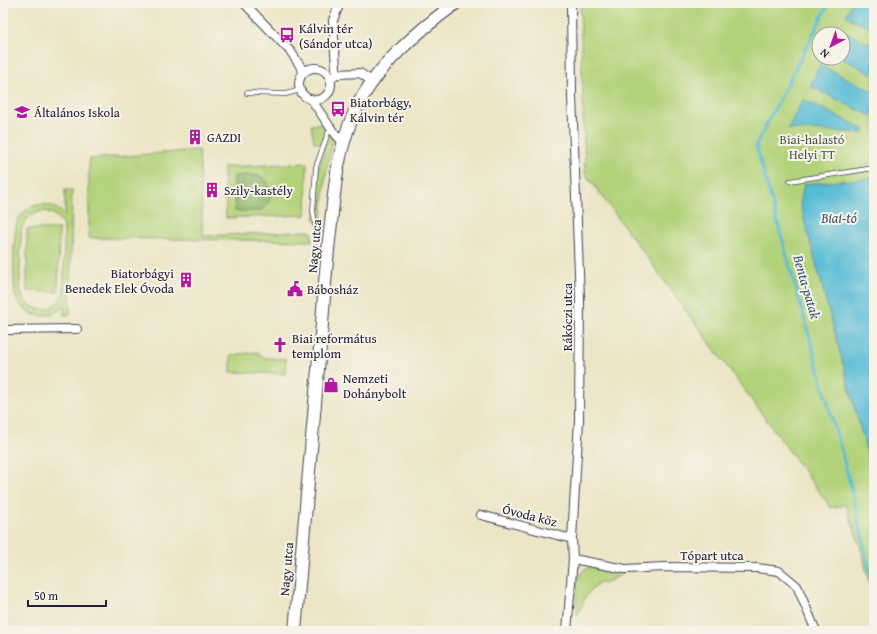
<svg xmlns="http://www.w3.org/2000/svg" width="877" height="634" viewBox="0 0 877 634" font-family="'Gentium Book Plus',serif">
	<rect width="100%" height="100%" fill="#f7f3e8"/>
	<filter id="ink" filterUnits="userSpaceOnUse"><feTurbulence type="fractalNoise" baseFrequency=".025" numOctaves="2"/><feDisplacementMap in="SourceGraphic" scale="8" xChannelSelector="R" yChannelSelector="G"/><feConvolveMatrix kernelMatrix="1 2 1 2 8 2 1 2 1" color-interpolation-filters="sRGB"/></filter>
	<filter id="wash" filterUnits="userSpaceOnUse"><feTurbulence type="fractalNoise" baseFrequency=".012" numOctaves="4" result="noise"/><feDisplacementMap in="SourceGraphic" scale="16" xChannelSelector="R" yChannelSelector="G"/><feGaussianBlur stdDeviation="0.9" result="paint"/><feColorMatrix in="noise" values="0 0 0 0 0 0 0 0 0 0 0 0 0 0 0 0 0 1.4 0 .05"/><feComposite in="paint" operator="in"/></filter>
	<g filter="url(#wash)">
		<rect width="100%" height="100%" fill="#ece5c6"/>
		<g fill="#b3d37a" stroke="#6a7a5a" fill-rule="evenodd">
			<path d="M580,3H874V607L863,555L846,505L831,508L585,173ZM819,34H843V58H819Z"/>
			<path d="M324,123L331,133L332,146L326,172L321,226L318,225L314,218C316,214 317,210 318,206C320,194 316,183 318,171C320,162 328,153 322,144L314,142L311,125Z"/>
			<polygon points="199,150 203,236 308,231 312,232 312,241 89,238 89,159"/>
			<polygon points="307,163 306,215 226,218 224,167"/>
			<path d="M65,190H72L70,315H64V306C46,323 24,317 15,295C13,282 13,230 18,220C22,213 29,207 37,205C48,202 57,208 65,215ZM44,211C54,213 61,218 64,228V289C63,297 58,304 50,308C39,312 25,306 22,295C18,283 21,246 21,232C23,219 32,212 44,211Z"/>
			<polygon points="27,229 59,229 58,292 27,291"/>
			<polygon points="257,352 265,358 286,359 285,374 231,372 231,355"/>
			<path d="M590,567L624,573L604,584L599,582L586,596L577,616C577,600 571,572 590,567Z"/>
		</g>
		<path fill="#8eb56a" stroke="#586c52" d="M234,176C241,176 252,174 259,176C274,181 275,204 260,210C254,212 241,211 235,211Z"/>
		<g fill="#56bbd5" stroke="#3c6e88">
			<polygon points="852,3 874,3 874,30 846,16"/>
			<polygon points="838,29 874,46 874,75 841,58 843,58 843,34 835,34"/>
			<polygon points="820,65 874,92 874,109 871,116 810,86"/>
			<polygon points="803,99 865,130 863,133 788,129"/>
			<polygon points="874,178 874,479 800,204 804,184"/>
		</g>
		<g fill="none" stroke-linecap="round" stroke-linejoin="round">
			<polyline stroke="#56bbd5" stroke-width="3" points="829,3 756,145 849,479 874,589"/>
		</g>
	</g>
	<g filter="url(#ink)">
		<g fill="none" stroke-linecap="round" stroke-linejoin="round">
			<defs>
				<g id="lane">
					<polyline points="247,93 286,94 300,90"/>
					<polyline points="790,181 874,168"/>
					<polyline points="319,246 313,211 316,167 328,133 332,130"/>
				</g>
				<g id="street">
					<polyline points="244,3 291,52 304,72"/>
					<circle cx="315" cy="84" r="16"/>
					<polyline points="338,74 336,68 333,20 340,3"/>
					<polyline points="334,76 338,74 360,73 373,82"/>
					<polyline points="311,99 332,130 343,143"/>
					<polyline points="3,330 77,329"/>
					<polyline points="481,515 572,539"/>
					<polyline points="573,559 625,569 664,567 757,568 779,571 797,586 816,631"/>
					<polyline points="567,631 573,559 572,539 579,421 580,298 572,96 571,3"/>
				</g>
				<path id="secondary" d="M295,631C304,529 313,426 322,324C324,290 327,256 331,223C335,182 338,149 355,111C375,67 418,31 456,3"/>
			</defs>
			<use href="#lane" stroke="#403f50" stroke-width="5.5"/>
			<use href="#street" stroke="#403f50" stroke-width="10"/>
			<use href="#secondary" stroke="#403f50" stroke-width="14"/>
			<use href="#lane" stroke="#fff" stroke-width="4"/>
			<use href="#street" stroke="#fff" stroke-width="8"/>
			<use href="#secondary" stroke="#fff" stroke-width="12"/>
		</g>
	</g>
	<defs>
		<symbol id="bus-bare" viewBox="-9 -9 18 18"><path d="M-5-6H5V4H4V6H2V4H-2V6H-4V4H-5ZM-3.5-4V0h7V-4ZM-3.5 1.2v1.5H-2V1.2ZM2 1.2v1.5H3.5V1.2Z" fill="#b5179e" stroke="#f7f3e8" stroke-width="2.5" paint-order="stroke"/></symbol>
		<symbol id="school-bare" viewBox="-9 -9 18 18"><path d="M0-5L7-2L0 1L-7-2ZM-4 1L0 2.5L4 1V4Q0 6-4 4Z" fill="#b5179e" stroke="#f7f3e8" stroke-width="2.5" paint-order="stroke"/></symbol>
		<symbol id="building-bare" viewBox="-9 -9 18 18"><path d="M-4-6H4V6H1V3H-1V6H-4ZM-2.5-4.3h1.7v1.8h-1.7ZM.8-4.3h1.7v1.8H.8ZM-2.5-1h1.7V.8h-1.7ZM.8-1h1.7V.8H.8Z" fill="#b5179e" stroke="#f7f3e8" stroke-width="2.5" paint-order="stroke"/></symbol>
		<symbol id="civic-bare" viewBox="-9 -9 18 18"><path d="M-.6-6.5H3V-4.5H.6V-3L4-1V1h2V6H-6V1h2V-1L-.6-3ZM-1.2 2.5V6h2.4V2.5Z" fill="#b5179e" stroke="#f7f3e8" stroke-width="2.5" paint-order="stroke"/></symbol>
		<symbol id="church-bare" viewBox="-9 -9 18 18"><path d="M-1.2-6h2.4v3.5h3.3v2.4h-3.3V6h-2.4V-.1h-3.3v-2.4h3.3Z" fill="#b5179e" stroke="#f7f3e8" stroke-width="2.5" paint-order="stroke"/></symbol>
		<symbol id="shop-bare" viewBox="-9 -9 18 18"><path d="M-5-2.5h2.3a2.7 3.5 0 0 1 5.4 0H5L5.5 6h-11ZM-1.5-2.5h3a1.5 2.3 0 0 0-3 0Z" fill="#b5179e" stroke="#f7f3e8" stroke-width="2.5" paint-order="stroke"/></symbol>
	</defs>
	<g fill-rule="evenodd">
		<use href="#bus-bare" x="276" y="24" width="22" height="22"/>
		<use href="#bus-bare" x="327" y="98" width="22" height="22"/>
		<use href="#school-bare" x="11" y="101" width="22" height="22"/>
		<use href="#building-bare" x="184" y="126" width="22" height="22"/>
		<use href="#building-bare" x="201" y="179" width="22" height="22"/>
		<use href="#building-bare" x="175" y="269" width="22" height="22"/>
		<use href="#civic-bare" x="284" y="278" width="22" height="22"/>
		<use href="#church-bare" x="269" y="334" width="22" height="22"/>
		<use href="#shop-bare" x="320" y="374" width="22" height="22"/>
	</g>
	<g text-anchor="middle" stroke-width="4" stroke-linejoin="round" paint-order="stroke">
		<g font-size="13" fill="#22223b" stroke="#f7f3e8" text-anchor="start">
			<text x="299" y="33">Kálvin tér<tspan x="299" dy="15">(Sándor utca)</tspan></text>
			<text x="350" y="107">Biatorbágy,<tspan x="350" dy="15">Kálvin tér</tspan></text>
			<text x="34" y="117">Általános Iskola</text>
			<text x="207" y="142">GAZDI</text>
			<text x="224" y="195">Szily-kastély</text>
			<text x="174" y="278" text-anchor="end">Biatorbágyi<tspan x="174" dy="15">Benedek Elek Óvoda</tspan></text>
			<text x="307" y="294">Bábosház</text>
			<text x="292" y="343">Biai református<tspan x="292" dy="15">templom</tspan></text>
			<text x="343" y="383">Nemzeti<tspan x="343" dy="15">Dohánybolt</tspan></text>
		</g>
		<g font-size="13" fill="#4e574e" stroke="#f7f3e8">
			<text x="812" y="144">Biai-halastó<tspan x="812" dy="15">Helyi TT</tspan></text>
		</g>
		<g font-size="13" fill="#22223b" stroke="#f7f3e8">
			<text transform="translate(314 246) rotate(-85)" y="5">Nagy utca</text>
			<text transform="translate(567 317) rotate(-90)" y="5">Rákóczi utca</text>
			<text transform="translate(530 515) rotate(14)" y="5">Óvoda köz</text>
			<text x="712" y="560">Tópart utca</text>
			<text transform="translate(286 569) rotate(-85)" y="5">Nagy utca</text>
		</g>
		<g font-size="14" font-style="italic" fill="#345871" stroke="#f7f3e8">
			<text x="839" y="223">Biai-tó</text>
			<text transform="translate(807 287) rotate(74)" y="5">Benta-patak</text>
		</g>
	</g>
	<rect width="877" height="634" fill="none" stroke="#f7f3e8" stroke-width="16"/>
	<g transform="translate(831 46) rotate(221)"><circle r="19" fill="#f7f3e8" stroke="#a29fa3"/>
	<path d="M0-3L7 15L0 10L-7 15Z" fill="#b5179e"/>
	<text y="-6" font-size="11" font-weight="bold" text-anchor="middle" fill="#22223b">N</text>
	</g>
	<path d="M28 600v6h78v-6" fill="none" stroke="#22223b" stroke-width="2"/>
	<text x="34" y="600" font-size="12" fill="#22223b" stroke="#f7f3e8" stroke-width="3" paint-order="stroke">50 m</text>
</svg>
